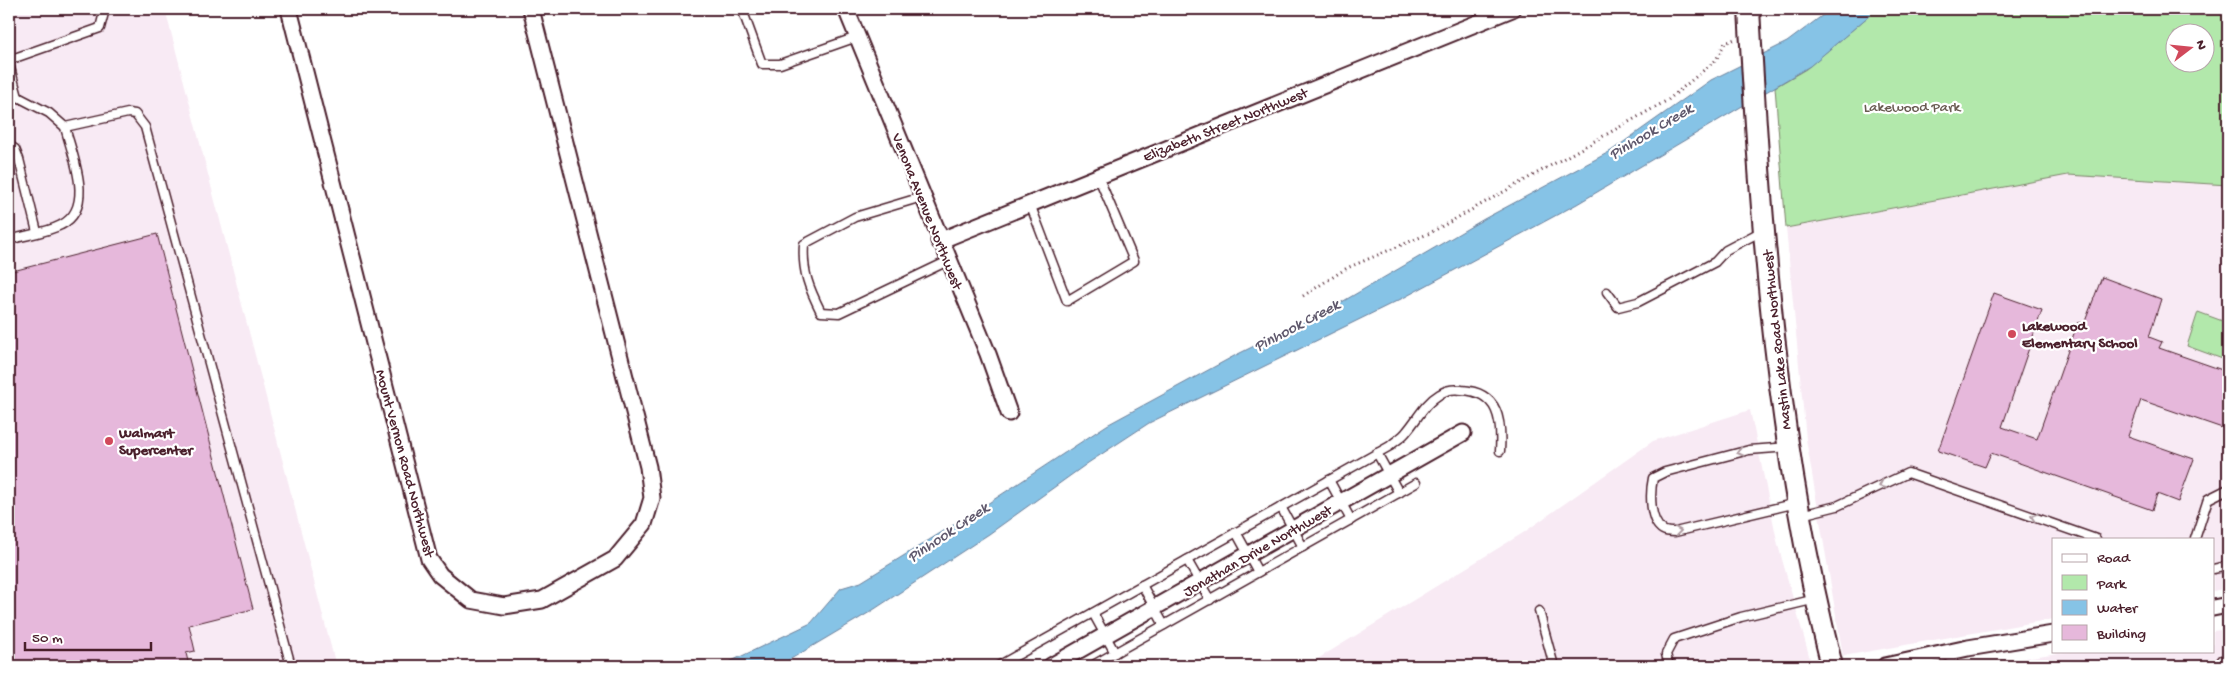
<svg xmlns="http://www.w3.org/2000/svg" width="2237" height="675" viewBox="0 0 2237 675" font-family="'Gochi Hand',sans-serif">
	<rect width="100%" height="100%" fill="#fff"/>
	<filter id="ink" filterUnits="userSpaceOnUse"><feTurbulence type="fractalNoise" baseFrequency=".02" numOctaves="2"/><feDisplacementMap in="SourceGraphic" scale="10" xChannelSelector="R" yChannelSelector="G"/><feConvolveMatrix kernelMatrix="1 2 1 2 8 2 1 2 1" color-interpolation-filters="sRGB"/></filter>
	<g filter="url(#ink)">
		<g fill="#f8eaf4">
			<polygon points="9,9 165,9 336,666 9,666"/>
			<polygon points="2068,175 2228,185 2228,588 2213,591 2213,539 2053,539 2053,619 1843,656 1806,439 1786,228"/>
			<polygon points="1750,410 1778,545 1812,666 1306,666 1523,533 1653,441"/>
			<polygon points="2228,629 2228,666 1969,666 2072,651 2213,651 2213,631"/>
		</g>
		<g fill="#b2e8ab" stroke="#7e846b" fill-rule="evenodd">
			<path d="M1877,9H2228V185L2068,175L1786,228L1775,87L1806,69ZM2174,32H2204V62H2174Z"/>
			<polygon points="2198,312 2228,323 2228,361 2187,346"/>
		</g>
		<polygon fill="#86c3e6" stroke="#6e819b" points="1831,9 1877,9 1810,66 1577,204 1405,297 1149,423 1088,463 989,534 870,612 779,666 721,666 811,623 841,588 861,582 981,508 1107,425 1236,355 1335,306 1484,219 1611,151 1711,80 1787,42"/>
		<g fill="#e6b8db" stroke="#4a1f2b">
			<polygon points="157,234 253,609 189,625 195,651 186,653 189,666 9,666 9,272"/>
			<polygon points="2102,277 2161,299 2149,337 2162,342 2159,348 2228,372 2228,430 2141,400 2128,436 2194,459 2178,502 2157,494 2152,510 1991,453 1985,467 1938,451 1994,293 2042,310 2002,427 2037,439 2078,322 2084,324"/>
		</g>
		<g fill="none" stroke-linecap="round" stroke-linejoin="round">
			<defs>
				<g id="lane">
					<polyline points="742,9 762,64 780,64 857,37"/>
					<polyline points="9,60 100,28 105,9"/>
					<polyline points="9,64 18,97"/>
					<polyline points="9,100 18,97 49,113 65,127 128,113 135,114 145,127 291,666"/>
					<polyline points="9,145 15,149 19,159 37,232"/>
					<path d="M922,197L855,217L804,244C802,272 809,288 821,312L839,313L948,261"/>
					<polyline points="1030,204 1067,301 1134,261 1098,176"/>
					<path d="M9,240C25,235 46,233 61,225C96,208 72,155 65,127"/>
					<polyline points="1607,292 1618,307 1638,302 1715,262 1726,250 1762,231"/>
					<path d="M1788,447L1749,450L1665,472L1653,478C1650,492 1649,522 1663,530C1666,532 1672,532 1675,532L1797,503"/>
					<polyline points="1377,453 1399,493"/>
					<polyline points="1329,480 1351,520"/>
					<polyline points="1281,507 1303,547"/>
					<polyline points="1801,515 1837,506 1908,473 2096,539"/>
					<polyline points="1236,532 1258,572"/>
					<polyline points="2195,539 2208,499 2228,489"/>
					<polyline points="1187,560 1210,600"/>
					<polyline points="2213,569 2228,566"/>
					<polyline points="1142,585 1164,625"/>
					<polyline points="1539,611 1554,666"/>
					<polyline points="1093,613 1115,653"/>
					<polyline points="1947,653 1956,666"/>
					<polyline points="1095,664 1416,483"/>
					<path d="M998,666L1390,446C1395,441 1403,437 1407,431C1418,418 1425,403 1440,394C1446,390 1455,389 1462,390C1499,392 1502,421 1500,451"/>
					<polyline points="1669,666 1666,654 1674,639 1741,617 1816,599"/>
					<polyline points="2218,666 2222,660 2228,658"/>
				</g>
				<g id="street">
					<polyline points="289,9 429,559 440,575 471,600 504,606 542,600 615,559 644,524 652,498 648,467 531,9"/>
					<polyline points="846,9 988,354 1009,413"/>
					<polyline points="939,241 1512,9"/>
					<polyline points="2213,608 2228,605"/>
					<polyline points="1051,666 1463,433"/>
					<polyline points="1885,666 1968,648 2053,634"/>
				</g>
				<path id="secondary" d="M1749,9C1761,229 1777,451 1832,666"/>
			</defs>
			<use href="#lane" stroke="#4a1f2b" stroke-width="11"/>
			<use href="#street" stroke="#4a1f2b" stroke-width="19"/>
			<use href="#secondary" stroke="#4a1f2b" stroke-width="24"/>
			<polyline stroke="#4a1f2b" stroke-width="3" stroke-dasharray="1 4" stroke-linecap="butt" points="1303,296 1347,268 1430,233 1668,100 1716,60 1725,43 1735,39"/>
			<use href="#lane" stroke="#fff" stroke-width="8"/>
			<use href="#street" stroke="#fff" stroke-width="15"/>
			<use href="#secondary" stroke="#fff" stroke-width="20"/>
		</g>
		<defs><path id="oneway-chevron" d="M-2-3.5L2.5 0L-2 3.5" fill="none" stroke-width="1.6" stroke-linecap="round" stroke-linejoin="round" transform="scale(1.25)"/></defs>
		<g stroke="#ae9aa0">
			<use href="#oneway-chevron" transform="translate(1740 452) rotate(166)"/>
			<use href="#oneway-chevron" transform="translate(1882 485) rotate(155)"/>
			<use href="#oneway-chevron" transform="translate(2034 517) rotate(-161)"/>
			<use href="#oneway-chevron" transform="translate(1678 531) rotate(-7)"/>
		</g>
	</g>
	<g fill="#d1495b" stroke="#fff" stroke-width="2">
		<circle cx="2012" cy="334" r="5"/>
		<circle cx="109" cy="441" r="5"/>
	</g>
	<g text-anchor="middle" stroke-width="4.5" stroke-linejoin="round" paint-order="stroke">
		<g font-size="15" fill="#695b51" stroke="#fff">
			<text x="1912" y="111">Lakewood Park</text>
		</g>
		<g font-size="15" fill="#4a1f2b" stroke="#fff">
			<text transform="translate(1225 124) rotate(-22)" y="5">Elizabeth Street Northwest</text>
			<text transform="translate(928 211) rotate(68)" y="5">Venona Avenue Northwest</text>
			<text transform="translate(1776 340) rotate(-96)" y="5">Mastin Lake Road Northwest</text>
			<text transform="translate(406 463) rotate(75)" y="5">Mount Vernon Road Northwest</text>
			<text transform="translate(1257 550) rotate(-30)" y="5">Jonathan Drive Northwest</text>
		</g>
		<g font-size="15" font-weight="bold" fill="#4a1f2b" stroke="#fff" text-anchor="start">
			<text x="2022" y="330">Lakewood<tspan x="2022" dy="17">Elementary School</tspan></text>
			<text x="119" y="437">Walmart<tspan x="119" dy="17">Supercenter</tspan></text>
		</g>
		<g font-size="16" font-style="italic" fill="#5f586c" stroke="#fff">
			<text transform="translate(1650 130) rotate(-31)" y="6">Pinhook Creek</text>
			<text transform="translate(1296 324) rotate(-28)" y="6">Pinhook Creek</text>
			<text transform="translate(947 531) rotate(-34)" y="6">Pinhook Creek</text>
		</g>
	</g>
	<rect width="2237" height="675" fill="none" stroke="#fff" stroke-width="30"/>
	<rect x="15" y="15" width="2207" height="645" fill="none" stroke="#4a1f2b" stroke-width="2" filter="url(#ink)"/>
	<rect x="2052" y="538" width="162" height="115" fill="#ffffff" stroke="#b7a5aa"/>
	<rect x="2062" y="554" width="25" height="8" fill="#ffffff" stroke="#b7a5aa"/>
	<text x="2097" y="562" font-size="15" fill="#4a1f2b">Road</text>
	<rect x="2062" y="575" width="25" height="15" fill="#b2e8ab" stroke="#b7a5aa"/>
	<text x="2097" y="588" font-size="15" fill="#4a1f2b">Park</text>
	<rect x="2062" y="600" width="25" height="15" fill="#86c3e6" stroke="#b7a5aa"/>
	<text x="2097" y="612" font-size="15" fill="#4a1f2b">Water</text>
	<rect x="2062" y="625" width="25" height="15" fill="#e6b8db" stroke="#b7a5aa"/>
	<text x="2097" y="638" font-size="15" fill="#4a1f2b">Building</text>
	<g transform="translate(2190 48) rotate(74)"><circle r="24" fill="#ffffff" stroke="#b7a5aa"/>
	<path d="M0-4L9 19L0 12L-9 19Z" fill="#d1495b"/>
	<text y="-8" font-size="14" font-weight="bold" text-anchor="middle" fill="#4a1f2b">N</text>
	</g>
	<path d="M25 642v8h126v-8" fill="none" stroke="#4a1f2b" stroke-width="2.5"/>
	<text x="32" y="642" font-size="15" fill="#4a1f2b" stroke="#ffffff" stroke-width="4" paint-order="stroke">50 m</text>
</svg>
